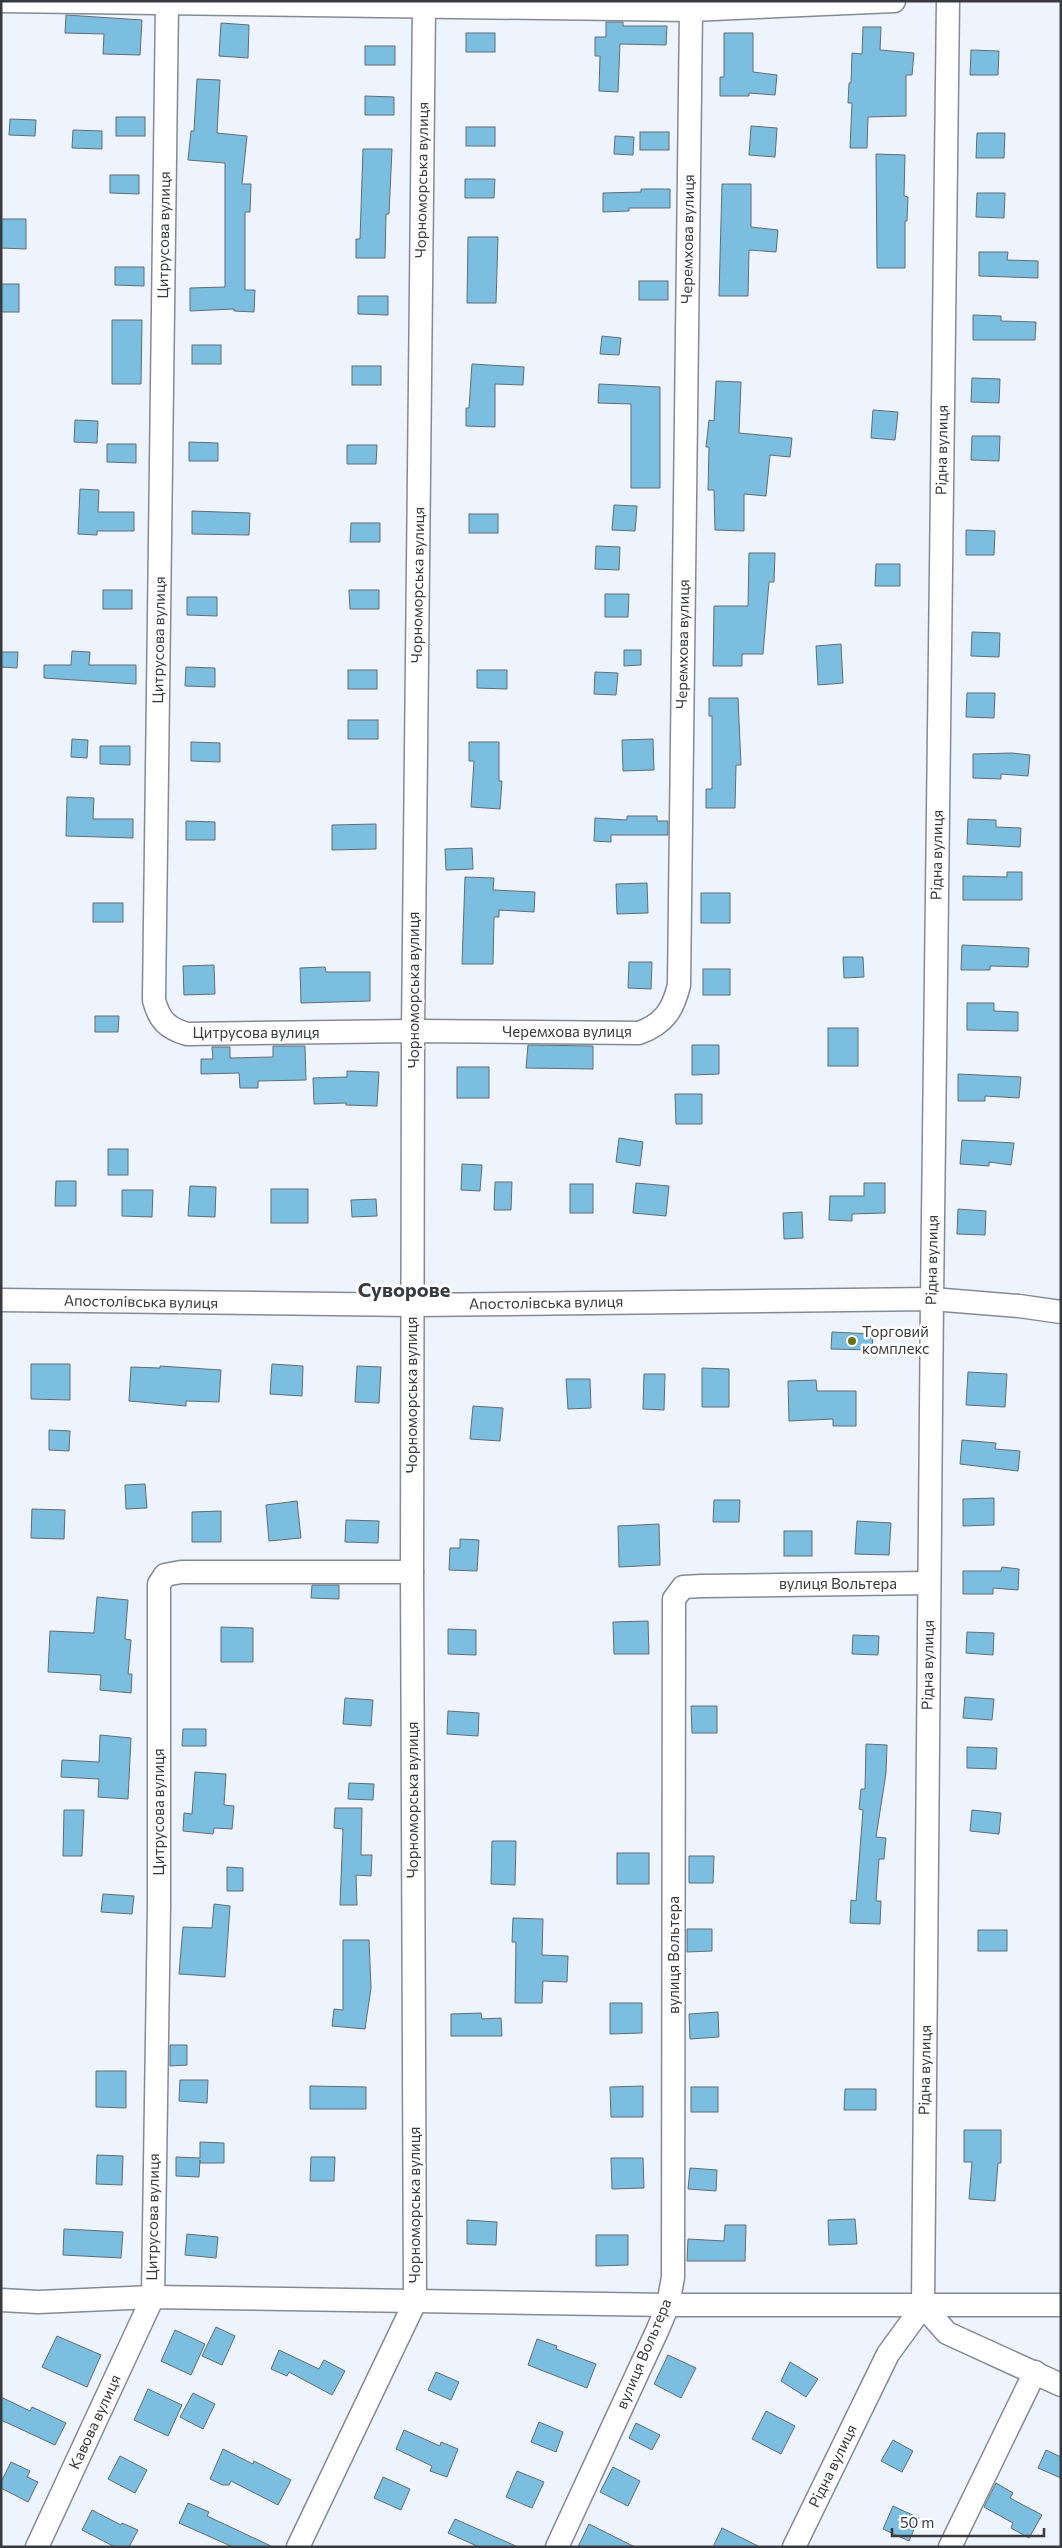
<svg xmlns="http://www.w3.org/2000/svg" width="1062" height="2548" viewBox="0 0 1062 2548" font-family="Commissioner,sans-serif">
	<rect width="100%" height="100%" fill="#eef4fd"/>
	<g fill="#7cbee0" stroke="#616d73">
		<polygon points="66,15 142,20 140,55 103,54 104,34 65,33"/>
		<polygon points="606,22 623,22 623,26 667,26 666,45 620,44 618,92 599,91 600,56 595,56 595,37 606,37"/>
		<polygon points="221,23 249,25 248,58 219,56"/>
		<polygon points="863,27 881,27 880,50 914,53 912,75 906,75 906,116 868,117 867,148 850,148 852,103 848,103 849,83 851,83 852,53 862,54"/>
		<rect x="466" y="33" width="29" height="19"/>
		<polygon points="724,33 753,33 753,72 777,75 775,95 749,93 749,96 720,96 720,77 724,77"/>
		<rect x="365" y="46" width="30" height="19"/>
		<polygon points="971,50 999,51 998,75 970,75"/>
		<polygon points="197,79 220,80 217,133 247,136 242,184 251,184 250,212 245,212 245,290 255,290 254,312 234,311 234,309 190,311 190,288 225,287 225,163 188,160 191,131 194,131"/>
		<polygon points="365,96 394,97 394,115 365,115"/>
		<rect x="116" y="117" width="29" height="19"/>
		<polygon points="10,119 36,120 35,136 9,135"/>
		<polygon points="751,126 777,128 775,157 749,155"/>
		<rect x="466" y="127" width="29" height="19"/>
		<polygon points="73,130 102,131 102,149 72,148"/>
		<rect x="640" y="132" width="29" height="18"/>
		<polygon points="977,133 1005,133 1004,158 976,158"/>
		<polygon points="615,136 634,137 633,155 614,154"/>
		<polygon points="363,149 392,149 389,214 386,214 385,258 356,258 356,239 360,239"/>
		<polygon points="876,154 905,155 904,196 908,197 907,221 905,221 905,268 877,268"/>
		<polygon points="110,175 139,175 139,194 110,193"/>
		<polygon points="465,179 495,179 494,198 465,198"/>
		<polygon points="722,184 751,184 751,227 778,230 776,252 749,250 748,296 719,296"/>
		<polygon points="641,189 670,189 670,208 629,208 629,211 603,212 603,193 641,192"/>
		<polygon points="977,193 1005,193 1004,218 976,217"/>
		<polygon points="1,219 26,219 26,249 1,248"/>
		<polygon points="468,237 498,237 496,303 467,303"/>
		<polygon points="979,252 1008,252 1007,260 1038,261 1038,278 979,276"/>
		<polygon points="115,267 144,267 144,286 115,285"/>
		<rect x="639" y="281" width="29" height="19"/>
		<rect x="1" y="284" width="18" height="28"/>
		<polygon points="358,296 388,296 388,315 358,314"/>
		<polygon points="973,315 1001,316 1001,321 1036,322 1035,340 973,340"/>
		<polygon points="112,320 142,320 141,384 112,384"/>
		<polygon points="602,336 621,338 619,355 600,354"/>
		<rect x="192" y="345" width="29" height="19"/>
		<polygon points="472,364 524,367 523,385 495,384 495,427 466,426 466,408 469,408"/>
		<rect x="352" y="366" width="29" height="19"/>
		<polygon points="972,378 1000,379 999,403 971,402"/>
		<polygon points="716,381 741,382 739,433 792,438 790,457 770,455 766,496 744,494 744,531 715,530 714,490 708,490 709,447 706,447 709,420 714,421"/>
		<polygon points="599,384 660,387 660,488 631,488 631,404 598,403"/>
		<polygon points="873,410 898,412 895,440 871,438"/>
		<polygon points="75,420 98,421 97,443 74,442"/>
		<polygon points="972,436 1000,436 999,461 971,460"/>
		<polygon points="189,442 218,443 218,461 189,461"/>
		<polygon points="107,444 136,444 136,463 107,462"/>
		<polygon points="347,445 377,445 376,464 347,464"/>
		<polygon points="80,489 99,490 98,512 134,512 134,531 97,531 97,535 78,534"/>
		<polygon points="614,505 637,506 635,531 612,530"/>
		<polygon points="192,511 250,513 249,535 192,534"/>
		<rect x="469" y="514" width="29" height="19"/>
		<polygon points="351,523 380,523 380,542 350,542"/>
		<polygon points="966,530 995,531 994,555 966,555"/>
		<polygon points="596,546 620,547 619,570 595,569"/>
		<polygon points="749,553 775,553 774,582 769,582 763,654 742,654 742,666 713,666 714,606 748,606"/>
		<polygon points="876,564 900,564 900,586 875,586"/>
		<rect x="103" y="590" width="29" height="19"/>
		<polygon points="349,590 379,590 379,609 350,609"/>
		<polygon points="605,594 629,594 628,617 605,617"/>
		<polygon points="187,597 217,597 217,616 187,615"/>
		<polygon points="972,632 1000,633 999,657 971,656"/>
		<polygon points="841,644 843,683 818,685 816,646"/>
		<polygon points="624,650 641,650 641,665 624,666"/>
		<polygon points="72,651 90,652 89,665 136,665 136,684 44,678 44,665 71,665"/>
		<polygon points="1,652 18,652 17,668 1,667"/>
		<polygon points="186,667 215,668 215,687 185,686"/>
		<rect x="348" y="670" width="29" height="19"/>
		<polygon points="477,670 507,670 507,689 477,688"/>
		<polygon points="595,672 618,673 616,695 594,694"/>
		<polygon points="967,693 995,693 994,718 966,717"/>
		<polygon points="709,698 738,698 741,765 736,765 735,808 706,808 706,789 712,789 712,716 709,716"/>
		<rect x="348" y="720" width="30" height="19"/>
		<polygon points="72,739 88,740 87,758 71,757"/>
		<polygon points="653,739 654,770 623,771 622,740"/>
		<polygon points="191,742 220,743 220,762 191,761"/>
		<polygon points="469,742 499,742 499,781 502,781 500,809 471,807 474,761 469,761"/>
		<polygon points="100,746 130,746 130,765 100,764"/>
		<polygon points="1012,753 1030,755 1028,776 1001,774 1001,779 973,778 973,754"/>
		<polygon points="67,797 94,798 93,819 133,819 133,838 66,836"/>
		<polygon points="627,816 657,816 657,821 668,821 668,835 611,835 611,842 594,841 595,818 627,820"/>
		<polygon points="968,819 996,820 996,827 1021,828 1020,847 967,844"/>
		<polygon points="186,821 215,822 215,840 186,840"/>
		<polygon points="376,824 376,849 332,850 332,825"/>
		<polygon points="472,848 473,869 446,870 445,849"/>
		<polygon points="1007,872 1022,872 1022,900 963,900 963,876 1007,877"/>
		<polygon points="465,877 494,878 493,890 535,892 534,912 499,910 499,917 494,917 493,964 462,964"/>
		<polygon points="647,883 648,913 617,914 616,884"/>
		<rect x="701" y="893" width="29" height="30"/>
		<rect x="93" y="903" width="30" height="19"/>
		<polygon points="962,945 1029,948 1028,967 990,966 990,970 961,970"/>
		<polygon points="843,957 863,957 864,977 844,978"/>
		<polygon points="629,962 652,962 651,989 628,988"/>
		<polygon points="214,965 215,994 184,995 183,966"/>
		<polygon points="325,967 326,972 370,972 370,1001 301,1003 300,968"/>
		<rect x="703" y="969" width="27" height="26"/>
		<polygon points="967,1003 994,1003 994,1011 1018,1012 1018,1031 967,1030"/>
		<polygon points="95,1016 119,1016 118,1032 95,1032"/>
		<rect x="828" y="1028" width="30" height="38"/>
		<polygon points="528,1045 593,1046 593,1069 526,1068"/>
		<polygon points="692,1045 719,1045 719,1074 692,1075"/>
		<polygon points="273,1046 305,1046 306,1080 258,1081 258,1088 240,1088 239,1073 201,1074 201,1059 213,1059 212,1047 230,1047 230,1058 273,1057"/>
		<rect x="457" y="1067" width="32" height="31"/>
		<polygon points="347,1071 379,1072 377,1106 346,1105 346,1103 314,1104 313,1078 347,1077"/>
		<polygon points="958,1074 1021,1077 1019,1098 985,1096 985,1101 958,1101"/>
		<polygon points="675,1094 702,1094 702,1124 676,1124"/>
		<polygon points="619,1138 643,1142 640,1166 616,1162"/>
		<polygon points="962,1140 1014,1143 1011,1165 989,1162 989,1166 960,1164"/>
		<rect x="108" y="1149" width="20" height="26"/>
		<polygon points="462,1164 482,1165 480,1191 461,1190"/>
		<polygon points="56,1181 76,1181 76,1206 55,1206"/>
		<polygon points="495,1182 512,1182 511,1210 494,1210"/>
		<polygon points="636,1183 669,1186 666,1216 633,1213"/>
		<polygon points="864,1183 885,1183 885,1213 852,1214 852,1221 829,1220 830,1196 864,1196"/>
		<rect x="570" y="1184" width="23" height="29"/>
		<polygon points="190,1186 216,1187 215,1217 188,1216"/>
		<rect x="271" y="1189" width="37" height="34"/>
		<polygon points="122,1190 153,1190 152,1217 122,1216"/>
		<polygon points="376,1199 377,1216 352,1217 351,1200"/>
		<polygon points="958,1209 986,1211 985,1235 957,1234"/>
		<polygon points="802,1212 803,1238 784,1239 783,1213"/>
		<polygon points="832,1332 873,1334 872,1350 831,1349"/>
		<polygon points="31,1364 70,1364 70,1400 31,1399"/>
		<polygon points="272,1364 303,1366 302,1396 270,1394"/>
		<polygon points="160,1366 221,1370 219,1402 186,1401 186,1406 129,1401 131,1367 160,1368"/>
		<polygon points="357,1366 381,1367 379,1403 355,1402"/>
		<polygon points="702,1368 729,1369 729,1407 702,1407"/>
		<polygon points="968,1372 1007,1374 1005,1407 966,1405"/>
		<polygon points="644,1374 665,1374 664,1410 643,1409"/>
		<polygon points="566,1379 590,1379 591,1408 568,1409"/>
		<polygon points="816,1380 817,1391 856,1391 856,1426 833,1426 833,1419 789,1421 788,1381"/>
		<polygon points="473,1406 503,1408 500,1441 470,1439"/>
		<polygon points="49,1430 70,1431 69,1451 49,1450"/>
		<polygon points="962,1440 996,1443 995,1449 1020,1451 1018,1471 960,1464"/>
		<polygon points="145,1484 147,1508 126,1509 125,1485"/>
		<polygon points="994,1498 994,1525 963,1526 963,1499"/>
		<polygon points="714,1500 740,1500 739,1522 713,1522"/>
		<polygon points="297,1501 301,1538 269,1541 266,1505"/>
		<polygon points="32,1509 65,1510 64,1539 31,1538"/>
		<polygon points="221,1511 221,1542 192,1542 192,1512"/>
		<polygon points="346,1520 379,1521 378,1543 345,1542"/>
		<polygon points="857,1521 891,1523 889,1555 855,1554"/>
		<polygon points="659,1524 660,1565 619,1567 618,1526"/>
		<rect x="784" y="1531" width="28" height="25"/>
		<polygon points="460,1539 479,1540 477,1571 449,1570 450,1548 460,1548"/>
		<polygon points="1002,1567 1019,1569 1018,1590 993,1588 993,1594 963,1594 963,1571 1001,1571"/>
		<polygon points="312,1585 339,1585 339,1599 311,1598"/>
		<polygon points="97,1597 128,1600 125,1639 131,1640 128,1674 132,1674 131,1693 100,1690 101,1675 48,1672 50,1631 94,1633"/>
		<polygon points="648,1621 649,1654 614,1654 613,1622"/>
		<polygon points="221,1627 253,1628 253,1662 221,1662"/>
		<polygon points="448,1629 476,1630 476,1655 448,1654"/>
		<polygon points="967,1632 994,1633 993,1655 966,1653"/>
		<polygon points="853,1635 879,1636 878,1655 852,1654"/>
		<polygon points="965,1697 994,1699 992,1720 963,1718"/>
		<polygon points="345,1698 373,1700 371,1726 343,1724"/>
		<polygon points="691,1706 717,1706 717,1733 692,1733"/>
		<polygon points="448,1711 479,1713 478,1736 447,1734"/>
		<polygon points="183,1729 206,1729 206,1746 182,1746"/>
		<polygon points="100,1735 131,1738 128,1799 98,1797 99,1779 61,1777 62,1760 99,1762"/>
		<polygon points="866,1744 887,1745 886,1773 876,1837 886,1838 884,1859 879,1859 876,1901 881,1901 880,1924 850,1923 851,1900 856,1901 863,1810 859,1809 861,1789 865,1789"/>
		<polygon points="967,1747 997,1748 996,1769 967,1768"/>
		<polygon points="195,1772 226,1774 224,1805 234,1806 232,1829 214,1828 213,1834 183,1831 184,1813 192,1814"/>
		<polygon points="349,1783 374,1784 373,1800 348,1799"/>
		<polygon points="335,1808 362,1808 361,1855 372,1855 371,1876 356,1875 357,1905 340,1905 343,1829 334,1828"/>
		<polygon points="64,1810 84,1810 82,1856 63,1856"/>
		<polygon points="972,1810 1001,1813 999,1834 970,1831"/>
		<polygon points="492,1841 516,1841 515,1885 491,1884"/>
		<rect x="617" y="1853" width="32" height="31"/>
		<polygon points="689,1856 714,1856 713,1883 689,1883"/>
		<polygon points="227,1867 243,1868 243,1891 227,1891"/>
		<polygon points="103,1894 134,1896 132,1914 101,1912"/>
		<polygon points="214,1904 230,1906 225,1977 179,1974 183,1927 212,1928"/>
		<polygon points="513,1918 543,1919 542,1955 568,1956 567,1982 543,1981 542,2003 515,2003 516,1942 512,1942"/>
		<polygon points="687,1929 712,1929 712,1951 687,1952"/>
		<rect x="978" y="1930" width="29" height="21"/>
		<polygon points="343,1940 369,1940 371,1988 365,2029 332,2026 334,2009 343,2010"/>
		<polygon points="610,2003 642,2003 642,2033 610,2034"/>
		<polygon points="718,2012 719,2037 690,2039 689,2014"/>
		<polygon points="481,2013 482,2019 501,2018 502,2036 451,2036 451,2014"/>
		<polygon points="170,2045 187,2045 187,2065 170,2066"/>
		<polygon points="96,2071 126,2071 126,2108 96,2107"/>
		<polygon points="180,2080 208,2080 207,2103 179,2101"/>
		<polygon points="310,2086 366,2087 366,2109 310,2109"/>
		<polygon points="643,2086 643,2117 611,2117 610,2087"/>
		<rect x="691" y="2087" width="27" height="25"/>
		<polygon points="845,2089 876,2089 876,2110 844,2110"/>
		<polygon points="964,2130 1001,2130 1001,2163 998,2163 995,2201 969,2199 972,2162 964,2162"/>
		<polygon points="200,2142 224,2143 224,2163 200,2163 200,2160 199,2177 176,2176 176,2157 200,2158"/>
		<polygon points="97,2155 123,2156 122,2185 96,2184"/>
		<polygon points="311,2157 335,2157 334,2181 310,2181"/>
		<polygon points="611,2158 643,2158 644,2188 612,2189"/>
		<polygon points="690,2168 717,2170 716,2191 688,2189"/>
		<polygon points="855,2219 857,2244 829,2245 828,2220"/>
		<polygon points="467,2220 497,2222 496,2245 467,2244"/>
		<polygon points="725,2225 746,2225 745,2261 687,2261 688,2239 724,2241"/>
		<polygon points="64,2229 123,2232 121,2258 63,2255"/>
		<polygon points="187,2234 218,2237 216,2258 185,2255"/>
		<polygon points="596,2235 628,2235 628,2265 596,2266"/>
		<polygon points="216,2327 235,2336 222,2365 202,2356"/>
		<polygon points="175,2330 205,2344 191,2375 161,2361"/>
		<polygon points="57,2336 101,2355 87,2387 42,2367"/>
		<polygon points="537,2339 557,2346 556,2349 596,2364 587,2388 528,2365"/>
		<polygon points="279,2350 319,2369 324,2360 345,2371 332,2395 289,2372 287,2376 271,2369"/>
		<polygon points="668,2355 696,2368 681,2398 654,2384"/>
		<polygon points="790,2362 818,2379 806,2397 781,2381"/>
		<polygon points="436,2372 459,2382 451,2400 428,2390"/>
		<polygon points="148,2389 182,2405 168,2436 134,2420"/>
		<polygon points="193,2393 215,2404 203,2429 180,2417"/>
		<polygon points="1,2397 30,2411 32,2407 66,2423 55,2445 1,2420"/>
		<polygon points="766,2411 795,2426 781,2454 752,2439"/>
		<polygon points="539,2422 563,2432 556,2452 531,2442"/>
		<polygon points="636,2423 660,2435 652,2450 629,2438"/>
		<polygon points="404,2430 440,2446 441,2442 458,2449 447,2477 430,2471 432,2466 396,2449"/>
		<polygon points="893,2440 913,2451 902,2472 881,2461"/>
		<polygon points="223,2449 253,2464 254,2461 291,2480 278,2505 231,2481 229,2485 223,2485 210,2479"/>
		<polygon points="1046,2450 1061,2457 1061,2478 1038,2468"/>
		<polygon points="120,2456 147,2470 135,2493 108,2479"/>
		<polygon points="11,2462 30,2471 27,2477 38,2482 28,2502 1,2488 1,2482"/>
		<polygon points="613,2467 640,2481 628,2506 600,2492"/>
		<polygon points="517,2471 544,2482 532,2508 506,2497"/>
		<polygon points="383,2477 410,2489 401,2510 374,2498"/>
		<polygon points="996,2483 1013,2493 1010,2498 1042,2515 1029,2538 1011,2528 1013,2523 984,2507"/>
		<polygon points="188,2503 209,2512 207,2516 273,2547 233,2547 179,2523"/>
		<polygon points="893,2506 919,2518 909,2541 883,2529"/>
		<polygon points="92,2510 121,2525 122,2523 138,2530 129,2547 115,2547 82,2530"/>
		<polygon points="455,2519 518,2547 479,2547 448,2533"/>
		<polygon points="589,2524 635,2547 578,2547"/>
		<polygon points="722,2528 760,2547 713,2547"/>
	</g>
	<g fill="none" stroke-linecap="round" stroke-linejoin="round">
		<defs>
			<g id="minor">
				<polyline points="1,1 691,10 894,1"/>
				<path d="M167,3L154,1000C159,1020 167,1028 187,1034L413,1031L639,1033C664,1024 673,1010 679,985L691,10"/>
				<polyline points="1,1300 413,1305 932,1299 1019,1306 1061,1312"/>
				<polyline points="1,2300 38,2302 153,2297 668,2305 1061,2305"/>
				<polyline points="923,2306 947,2333 1061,2385"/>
				<polyline points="37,2547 153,2297 159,1906 159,1584 165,1575 181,1572 412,1572"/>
				<polyline points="298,2547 415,2302 412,1572 413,1031 424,7"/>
				<polyline points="557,2547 658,2329 668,2305 673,2277 674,1599 683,1587 702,1586 929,1583"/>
				<polyline points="794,2547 888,2354 923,2306 932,1299 948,1"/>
				<polyline points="950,2547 1035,2372"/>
			</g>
		</defs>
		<use href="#minor" stroke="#848a95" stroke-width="25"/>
		<use href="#minor" stroke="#fff" stroke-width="22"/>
	</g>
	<circle fill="#6c7116" stroke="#fff" stroke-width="2" cx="852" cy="1341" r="5"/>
	<g text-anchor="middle" stroke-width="5" stroke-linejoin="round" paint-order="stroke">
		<g font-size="15" fill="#383a3f" stroke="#fff">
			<text transform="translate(422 180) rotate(-89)" y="5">Чорноморська вулиця</text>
			<text transform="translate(164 235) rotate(-89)" y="5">Цитрусова вулиця</text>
			<text transform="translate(688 239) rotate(-89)" y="5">Черемхова вулиця</text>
			<text transform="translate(942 450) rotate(-89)" y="5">Рідна вулиця</text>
			<text transform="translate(418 585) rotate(-89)" y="5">Чорноморська вулиця</text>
			<text transform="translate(159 640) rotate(-89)" y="5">Цитрусова вулиця</text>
			<text transform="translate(683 644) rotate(-89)" y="5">Черемхова вулиця</text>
			<text transform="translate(937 855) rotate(-89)" y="5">Рідна вулиця</text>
			<text transform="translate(414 990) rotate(-90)" y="5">Чорноморська вулиця</text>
			<text x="567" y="1037">Черемхова вулиця</text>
			<text x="256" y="1038">Цитрусова вулиця</text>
			<text transform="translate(932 1260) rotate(-89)" y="5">Рідна вулиця</text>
			<text transform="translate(141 1302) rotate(1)" y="5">Апостолівська вулиця</text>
			<text transform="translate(546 1303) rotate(-1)" y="5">Апостолівська вулиця</text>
			<text transform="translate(412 1395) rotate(-90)" y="5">Чорноморська вулиця</text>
			<text x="838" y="1589">вулиця Вольтера</text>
			<text transform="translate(928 1665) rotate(-89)" y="5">Рідна вулиця</text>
			<text transform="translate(413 1800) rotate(-90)" y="5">Чорноморська вулиця</text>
			<text transform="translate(159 1812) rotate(-90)" y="5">Цитрусова вулиця</text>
			<text transform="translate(674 1955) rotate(-90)" y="5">вулиця Вольтера</text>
			<text transform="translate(925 2070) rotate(-89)" y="5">Рідна вулиця</text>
			<text transform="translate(415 2205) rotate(-90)" y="5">Чорноморська вулиця</text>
			<text transform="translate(153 2217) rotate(-89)" y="5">Цитрусова вулиця</text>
			<text transform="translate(644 2354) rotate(-67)" y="5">вулиця Вольтера</text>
			<text transform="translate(95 2422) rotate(-65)" y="5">Кавова вулиця</text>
			<text transform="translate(833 2466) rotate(-64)" y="5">Рідна вулиця</text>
		</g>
		<g font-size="15" fill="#383a3f" stroke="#fff" text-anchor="start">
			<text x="862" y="1337">Торговий<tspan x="862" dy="17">комплекс</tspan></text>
		</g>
		<g font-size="20" font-weight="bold" fill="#383a3f" stroke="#fff">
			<text x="404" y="1297">Суворове</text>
		</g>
	</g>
	<rect width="1062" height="2548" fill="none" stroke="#383a3f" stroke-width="5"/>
	<path d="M892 2528v8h152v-8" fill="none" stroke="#383a3f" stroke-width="2.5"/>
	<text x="900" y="2528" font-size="15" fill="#383a3f" stroke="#ffffff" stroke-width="4" paint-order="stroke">50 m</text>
</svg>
